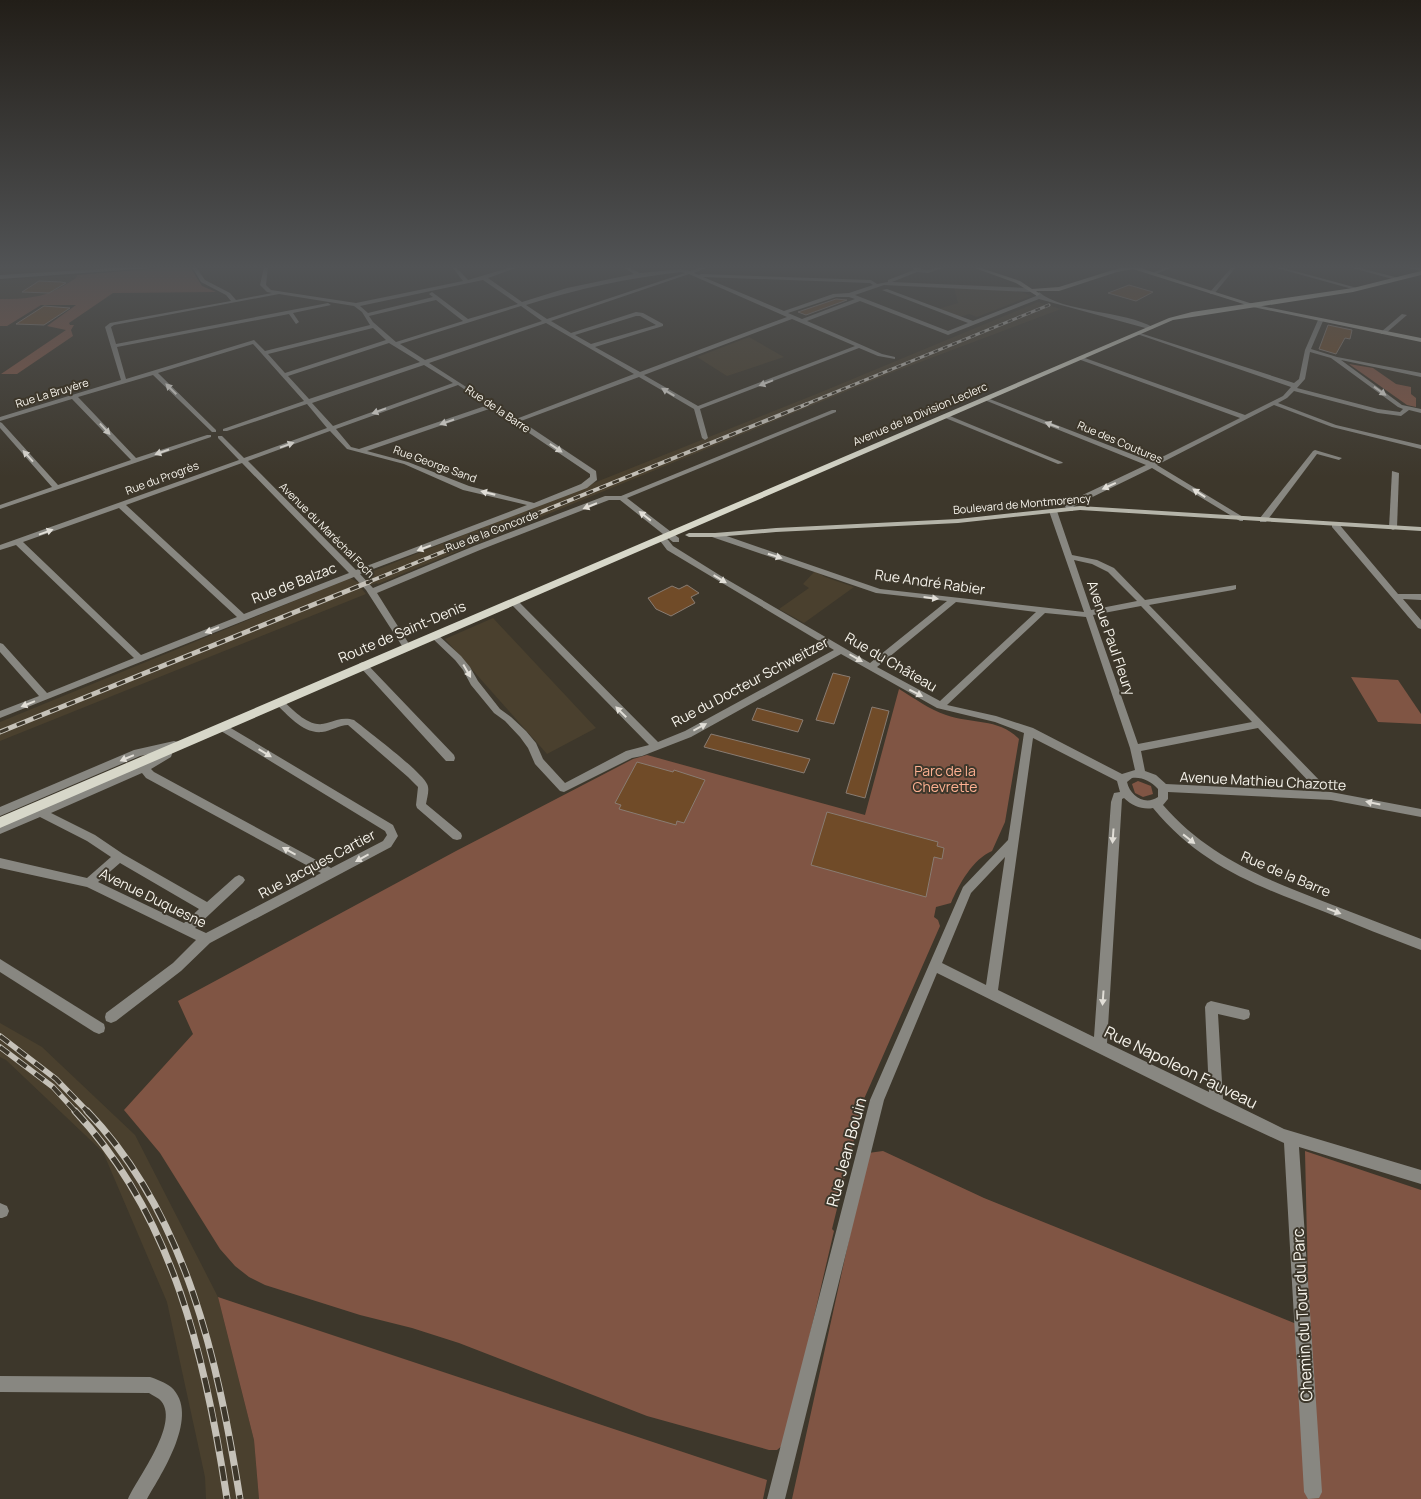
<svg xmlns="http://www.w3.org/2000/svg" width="1421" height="1499" viewBox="0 0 1421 1499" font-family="Manrope,sans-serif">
	<rect width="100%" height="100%" fill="#3d372b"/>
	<g fill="#4a402e">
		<polygon points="0,267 110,267 109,270 0,276"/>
		<polygon points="77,275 76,278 50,294 24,299 0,299 0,280"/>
		<polygon points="954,287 1017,290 1031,296 977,317 969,314 960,317 938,309 958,303"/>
		<polygon points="1038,302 1061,309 891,373 378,584 377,583 361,588 366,594 0,741 0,722 350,578 357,582 370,579 366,574 819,393"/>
		<polygon points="749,337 784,357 727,376 697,357"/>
		<polygon points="815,571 825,577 854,587 804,623 779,609 809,588 803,584"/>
		<polygon points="493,618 596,728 547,754 445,639"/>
		<polygon points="0,1023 42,1047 135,1135 218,1297 254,1440 259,1499 206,1499 205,1477 167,1302 103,1152 6,1060 0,1057"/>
	</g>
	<g fill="#805544">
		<path d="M176,267H190L202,286L216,292L113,293L69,323L70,325H74L71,330L73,336L17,374H1L66,330L47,326L76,305H41L7,326H0V299C33,299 48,297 76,278L77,275Z"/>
		<polygon points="1349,364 1373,368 1396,384 1411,387 1411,394 1416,398 1416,407 1407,405"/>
		<polygon points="1351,677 1398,680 1421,714 1421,724 1378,722"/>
		<path d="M899,689C914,698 930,710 946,715C971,724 999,718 1019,739L1005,822L992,851C973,859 959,884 951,903L936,907L934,917L938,920L940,926L864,1099L832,1229L834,1231L787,1433L783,1445L777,1450H769L647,1416L459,1343L412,1328L360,1315L265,1285L249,1277L235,1266L220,1249L160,1153L124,1110L193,1034L178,1001L456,851L633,759L647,755L865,815Z"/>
		<polygon points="1138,781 1151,786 1153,794 1143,797 1135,793 1132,784"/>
		<polygon points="883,1151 984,1198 1309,1329 1305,1151 1421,1190 1421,1499 792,1499 868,1153"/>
		<polygon points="218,1297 767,1480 763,1499 259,1499 254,1440"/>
	</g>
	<g fill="#704b28" stroke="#897c72">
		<polygon points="39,281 61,282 66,283 49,293 22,292"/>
		<polygon points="1129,285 1153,292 1136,301 1108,293"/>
		<polygon points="836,299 847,300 806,315 798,312"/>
		<polygon points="44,306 70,308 44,325 16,324"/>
		<polygon points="1328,325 1352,330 1350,339 1345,338 1336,354 1319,349"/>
		<polygon points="687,585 699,593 691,597 695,603 671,616 656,609 648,598 672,586 679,589"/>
		<polygon points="833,673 850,677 834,724 816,720"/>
		<polygon points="872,707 889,711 865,798 846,793"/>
		<polygon points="757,708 803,720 798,732 752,720"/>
		<polygon points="711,734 810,759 804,773 704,747"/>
		<polygon points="637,762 673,772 674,770 705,780 684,823 677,821 676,825 619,809 621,805 615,803"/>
		<polygon points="827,812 938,842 937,846 944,848 942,859 934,857 926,897 811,865"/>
	</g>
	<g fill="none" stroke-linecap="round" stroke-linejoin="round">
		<g fill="#888781" fill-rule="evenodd">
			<polygon points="132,267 154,267 152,268 0,279 0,275"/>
			<path d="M192,267H196L205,280L230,293L236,300L272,293L267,292L260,285L264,267H268L266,285L271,290L356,303L463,281L452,267H456L468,280L512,267H518L488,278L522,302L567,288L634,274L623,267H628L640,273L681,269L690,271L702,267H708L694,273L699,275L701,274L871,280L877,284L888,282V280L914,270L912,267L928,270L939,267H946L928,273L917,272L892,282L1029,288L1032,290L1029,292L884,285L855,295L948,331L968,323L882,290L887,289L973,321L1036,296L1039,292C1063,313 1125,310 1154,328L1149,329L1039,299L948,335L860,301L807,321L882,354L895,357V359L878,356L859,348L700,409L708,438L705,440L702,438L694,409L639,377L521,421L596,471L597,480L587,488L360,574L373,588L474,546L605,496H621L832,410H836V412L627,498L679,538V542H673L620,500H609L480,550L377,593L411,647L410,649H404L366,590L354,577L0,718V711L39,696L0,652V643L3,644L47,693L134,658L16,545L0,550V545L239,460L218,438V436H222L244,458L327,428L307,404L227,431H223V429L304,401L253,344L158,373L216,430V432H212L153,375L78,397L136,458L207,435H211V437L0,509V505L52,487L0,428V422L2,423L58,485L131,460L72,399L0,421V417L121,380L105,327L110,323L231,301L226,295L201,282ZM681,272L685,273L547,319L526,305C577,289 628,278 681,272ZM689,274L787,317L640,372L595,347L663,326V324L643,313L636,312L571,333L551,321ZM703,277L870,283L873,285L849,293L833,294L784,311ZM483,280L518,304L468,319L432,292L429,294L433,297L368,313L360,306ZM279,294L354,306L362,312L370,325L265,351L254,340L126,379L117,347L289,314L296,324L299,322L293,313L331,305L328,303L116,344L111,327L114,325ZM836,297H849L855,299L802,319L788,313ZM436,300L463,321L396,342L373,322L369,316ZM521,306L542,321L425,360L400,344ZM636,316H640L656,325L591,344L575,335ZM792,319L855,346L698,406L644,375ZM546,323L634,374L516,419L429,363ZM373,328L386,340L285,373L268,354ZM389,343L420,362L309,399L288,376ZM424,365L453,383L333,426L312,403ZM458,385L488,405L359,449L351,447L336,429ZM492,408L590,474V477L581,484L534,503L469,486L408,462L367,451ZM330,431L347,449L404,464L463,490L527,505L356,570L248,461ZM242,463L349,573L244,614L126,505ZM119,508L237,617L141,655L23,542Z"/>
			<polygon points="1167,267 1173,267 1156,274 1152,273"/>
			<polygon points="1232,267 1236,267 1214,294 1210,294 1210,292"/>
			<polygon points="1273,267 1280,267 1361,289 1356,290"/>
			<polygon points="1349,267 1356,267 1399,278 1396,280"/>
			<polygon points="1408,267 1421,268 1421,271 1408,268"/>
			<polygon points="1402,314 1407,315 1385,334 1381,334 1381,332"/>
			<path d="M1318,320L1323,321L1311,349L1337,357L1421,373V377L1341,360L1402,405L1421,409V413L1409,410L1401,416L1378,413L1294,391L1287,398L1278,403L1336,425L1421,445V449L1332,427L1274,405L1157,465L1243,517V521H1240L1152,468L1076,505L1073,507V511H1067L1065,506L1070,501L1146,465L982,399L987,398L1152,462L1240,418L1078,359V357H1082L1245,415L1283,396L1291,387L1137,334V332L1294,383L1299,379L1305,350ZM1310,352L1331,358L1398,407L1403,409L1400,412L1378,409L1297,388L1305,379Z"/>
			<polygon points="945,414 1062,462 1063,463 1058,464 943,417 942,416"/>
			<polygon points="1315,450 1342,458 1339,460 1317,454 1266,522 1260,522 1260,518 1313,451"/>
			<polygon points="1392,471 1399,473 1397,528 1393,530 1389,528"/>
			<path d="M1050,509H1056L1057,511L1072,555L1097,560L1114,568L1145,600L1236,585V589L1233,590L1149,605L1323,784L1322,787H1314L1258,728L1141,751L1145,771L1156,775L1166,784L1331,792L1421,809V817L1331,800L1168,792V799L1163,805C1207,856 1263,878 1325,902C1357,914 1389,927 1421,939V950C1389,938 1357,925 1325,912C1257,886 1201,866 1153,808C1143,810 1132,806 1124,798L1122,799L1107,1043L1209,1092L1205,1007L1207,1003L1211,1001L1249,1010L1250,1014L1249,1018L1244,1020L1218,1014L1223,1099L1284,1129L1421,1170V1184L1299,1147L1322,1492L1319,1498L1308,1499L1304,1492L1284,1143L1211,1109L937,973L884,1100L785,1499H767L870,1100L963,887L1008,840L1024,733L995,722L937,708L841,654L691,737L642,756L632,758L564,792L560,791L535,764L528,748L520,737L505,721L494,713L471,685L463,670L455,660L430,636L434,633L437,634L461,656L470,667L478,681L500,709L511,717L526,731L536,743L543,759L565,783L626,751L649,745L511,604V600H517L658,742L685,731L834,650L667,550L658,538L659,536H665L673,546L721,576L870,663L947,601L876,593L712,537V533H718L880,589L1084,612L1049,511ZM1074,560L1092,564L1108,572L1137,601L1091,610ZM956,602L1036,612L940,701L877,667ZM1141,606L1252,722L1138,744L1093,615ZM1045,613L1086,617L1130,748L1135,770L1122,774L1033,728L996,716L947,705ZM1033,738L1117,781L1120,792L1114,793L1111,802L1094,1037L998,990ZM1132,778C1143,777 1150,781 1158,789V797C1145,806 1130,796 1127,782ZM1005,857L986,985L942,963L971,893Z"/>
			<polygon points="1332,523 1338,523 1398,594 1421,594 1421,600 1403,599 1421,620 1421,629 1418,628 1332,527"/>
			<polygon points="363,662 366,663 454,755 455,758 454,761 446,761 360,667 358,665 360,663"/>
			<path d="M279,699L282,700C294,710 309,729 327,723C337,720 344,717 354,720C369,732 421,771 427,784C430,789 427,798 426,804L461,833L462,836L461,839L457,840L453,839L417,808L416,805L418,787L408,777L348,725C339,725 331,731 322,732C303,734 288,715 276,704L274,702Z"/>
			<path d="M224,724L393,825L398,836L391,847L210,943L181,971L116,1021L111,1023L106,1021L105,1017L106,1013L173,963L196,940L87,887L0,868V858L87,878L111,857L87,841L40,817L0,834V825L140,765L167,750L171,751L172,754L171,757L151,769L154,772L331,868L383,841L387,835L385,831L221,731L219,728L221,725ZM142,773L146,778L321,873L206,933L195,928L243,883L245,880L243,877L239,875L235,877L207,902L123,854L95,835L51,813ZM120,863L199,909L184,923L98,882Z"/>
			<polygon points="174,741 178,742 179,745 178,748 140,756 0,816 0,807 134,750"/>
			<polygon points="0,959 104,1024 105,1028 104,1032 99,1034 94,1032 0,972"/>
			<polygon points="0,1203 7,1206 9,1211 7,1216 2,1218 0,1218"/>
			<path d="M0,1376L150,1377C156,1379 166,1383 171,1387C201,1414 162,1473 147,1499H128C137,1478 183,1420 159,1399C156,1397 152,1395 149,1393L0,1392Z"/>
		</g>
		<g fill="#b5b4a9" fill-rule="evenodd">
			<polygon points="972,267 978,267 1020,281 1032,289 1059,287 1113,270 1126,267 1137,267 1256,305 1421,338 1421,342 1253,307 1133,269 1117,272 1059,291 1036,291 1040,294 1037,296 1016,283"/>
			<polygon points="1080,506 1421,527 1421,531 1080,510 958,523 776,532 715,537 689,537 685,535 689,533 715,533 776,528 958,519"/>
		</g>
		<polygon fill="#d7d7c9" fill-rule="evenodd" points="1421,271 1421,275 1353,292 1173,320 0,828 0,817 1169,318 1192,312 1353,288"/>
		<defs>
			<polyline id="rail-far4" points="804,405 1049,305"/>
			<polyline id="rail-far3" points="366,583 807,404"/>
			<polyline id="rail-far2" points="0,732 369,582"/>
			<g id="rail-far1">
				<polyline points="0,1036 56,1079 88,1112"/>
				<polyline points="0,1047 53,1087 76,1112"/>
			</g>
			<g id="rail">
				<path d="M75,1111C174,1217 206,1360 227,1499"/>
				<path d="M87,1111C187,1215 218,1362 240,1499"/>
			</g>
		</defs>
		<use href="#rail-far4" stroke="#c5c1b8" stroke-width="3"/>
		<use href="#rail-far3" stroke="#c5c1b8" stroke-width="4"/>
		<use href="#rail-far2" stroke="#c5c1b8" stroke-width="5"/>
		<use href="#rail-far1" stroke="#c5c1b8" stroke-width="5.5"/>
		<use href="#rail" stroke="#c5c1b8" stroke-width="7"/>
		<use href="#rail-far4" stroke="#3d372b" stroke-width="2" stroke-dasharray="5" stroke-linecap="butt"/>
		<use href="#rail-far3" stroke="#3d372b" stroke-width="2.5" stroke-dasharray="7" stroke-linecap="butt"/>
		<use href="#rail-far2" stroke="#3d372b" stroke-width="3" stroke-dasharray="9" stroke-linecap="butt"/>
		<use href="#rail-far1" stroke="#3d372b" stroke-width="4" stroke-dasharray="11" stroke-linecap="butt"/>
		<use href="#rail" stroke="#3d372b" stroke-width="5" stroke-dasharray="15" stroke-linecap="butt"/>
	</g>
	<defs><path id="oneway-solid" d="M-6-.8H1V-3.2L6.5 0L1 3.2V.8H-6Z" transform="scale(1.25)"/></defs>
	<g fill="#e1ded7">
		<use href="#oneway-solid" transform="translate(766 383) rotate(159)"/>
		<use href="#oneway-solid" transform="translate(171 389) rotate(-135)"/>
		<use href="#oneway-solid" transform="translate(1380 391) rotate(36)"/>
		<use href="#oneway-solid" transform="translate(668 392) rotate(-149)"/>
		<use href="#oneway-solid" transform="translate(379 411) rotate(160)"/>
		<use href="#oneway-solid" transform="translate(447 422) rotate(161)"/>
		<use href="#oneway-solid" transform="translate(1052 425) rotate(-159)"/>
		<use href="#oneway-solid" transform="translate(105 429) rotate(47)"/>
		<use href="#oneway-solid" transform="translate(287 445) rotate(-20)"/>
		<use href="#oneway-solid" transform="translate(556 448) rotate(34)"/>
		<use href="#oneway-solid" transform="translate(162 452) rotate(161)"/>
		<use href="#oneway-solid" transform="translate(28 456) rotate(-132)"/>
		<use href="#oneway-solid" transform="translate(1109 486) rotate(155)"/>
		<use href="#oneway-solid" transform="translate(488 493) rotate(-166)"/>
		<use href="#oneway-solid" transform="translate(1199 493) rotate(-147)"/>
		<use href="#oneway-solid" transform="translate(590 506) rotate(158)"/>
		<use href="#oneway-solid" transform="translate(645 516) rotate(-142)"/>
		<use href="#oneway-solid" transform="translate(46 532) rotate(-20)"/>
		<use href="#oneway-solid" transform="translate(424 548) rotate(159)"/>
		<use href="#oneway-solid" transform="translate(775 556) rotate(18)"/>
		<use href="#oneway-solid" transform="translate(720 579) rotate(31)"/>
		<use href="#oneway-solid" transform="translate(931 598) rotate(7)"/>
		<use href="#oneway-solid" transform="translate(212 630) rotate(158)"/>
		<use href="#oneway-solid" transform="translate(856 658) rotate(30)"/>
		<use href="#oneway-solid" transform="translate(467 671) rotate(60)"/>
		<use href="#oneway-solid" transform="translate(916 693) rotate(27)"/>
		<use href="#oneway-solid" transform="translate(28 704) rotate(158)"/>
		<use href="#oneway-solid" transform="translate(621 712) rotate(-135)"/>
		<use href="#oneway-solid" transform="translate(700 727) rotate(-28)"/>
		<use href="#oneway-solid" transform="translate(265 753) rotate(31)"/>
		<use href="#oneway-solid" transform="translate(127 758) rotate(157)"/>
		<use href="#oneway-solid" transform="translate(1373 803) rotate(-168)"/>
		<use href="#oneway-solid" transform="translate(1113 836) rotate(94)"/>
		<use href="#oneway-solid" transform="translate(1189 839) rotate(38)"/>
		<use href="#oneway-solid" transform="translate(289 851) rotate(-151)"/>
		<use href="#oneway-solid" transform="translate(362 858) rotate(151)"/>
		<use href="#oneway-solid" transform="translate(1334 911) rotate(21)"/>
		<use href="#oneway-solid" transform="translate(1103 998) rotate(94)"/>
	</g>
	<linearGradient id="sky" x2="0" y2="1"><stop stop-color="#221e18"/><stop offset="0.56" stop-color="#515355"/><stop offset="1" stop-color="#515355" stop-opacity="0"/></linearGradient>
	<rect width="1421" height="477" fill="url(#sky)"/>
	<g text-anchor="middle" stroke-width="4" stroke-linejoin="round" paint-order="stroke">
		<g font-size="11" fill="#f7f4ec" stroke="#3d372b">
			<text transform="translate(52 393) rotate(-17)" y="4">Rue La Bruyère</text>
			<text transform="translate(498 409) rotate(34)" y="4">Rue de la Barre</text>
			<text transform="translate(920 414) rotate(-23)" y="4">Avenue de la Division Leclerc</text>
			<text transform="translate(1120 442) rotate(23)" y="4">Rue des Coutures</text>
			<text transform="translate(435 464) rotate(20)" y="4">Rue George Sand</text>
			<text transform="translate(162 478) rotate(-20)" y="4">Rue du Progrès</text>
			<text transform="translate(1022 504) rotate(-5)" y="4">Boulevard de Montmorency</text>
			<text transform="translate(327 530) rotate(45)" y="4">Avenue du Maréchal Foch</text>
			<text transform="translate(492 531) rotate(-21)" y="4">Rue de la Concorde</text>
		</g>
		<g font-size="14" fill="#f7f4ec" stroke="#3d372b">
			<text transform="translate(930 582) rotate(8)" y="5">Rue André Rabier</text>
			<text transform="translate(294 583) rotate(-21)" y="5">Rue de Balzac</text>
			<text transform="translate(402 632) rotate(-23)" y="5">Route de Saint-Denis</text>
			<text transform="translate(1111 638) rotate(71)" y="5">Avenue Paul Fleury</text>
			<text transform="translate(891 662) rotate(30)" y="5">Rue du Château</text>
			<text transform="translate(750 682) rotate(-28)" y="5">Rue du Docteur Schweitzer</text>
			<text transform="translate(1263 781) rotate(3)" y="5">Avenue Mathieu Chazotte</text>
			<text transform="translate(317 864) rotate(-28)" y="5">Rue Jacques Cartier</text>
			<text transform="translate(1286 874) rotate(23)" y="5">Rue de la Barre</text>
			<text transform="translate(153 898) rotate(26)" y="5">Avenue Duquesne</text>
		</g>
		<g font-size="14" fill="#feb192" stroke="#3d372b">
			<text x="945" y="776">Parc de la<tspan x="945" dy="16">Chevrette</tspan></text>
		</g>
		<g font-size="16" fill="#f7f4ec" stroke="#3d372b">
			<text transform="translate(1181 1067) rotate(26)" y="6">Rue Napoleon Fauveau</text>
			<text transform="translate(846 1152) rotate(-75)" y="6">Rue Jean Bouin</text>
			<text transform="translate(1302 1315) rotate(-93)" y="6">Chemin du Tour du Parc</text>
		</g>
	</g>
</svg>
